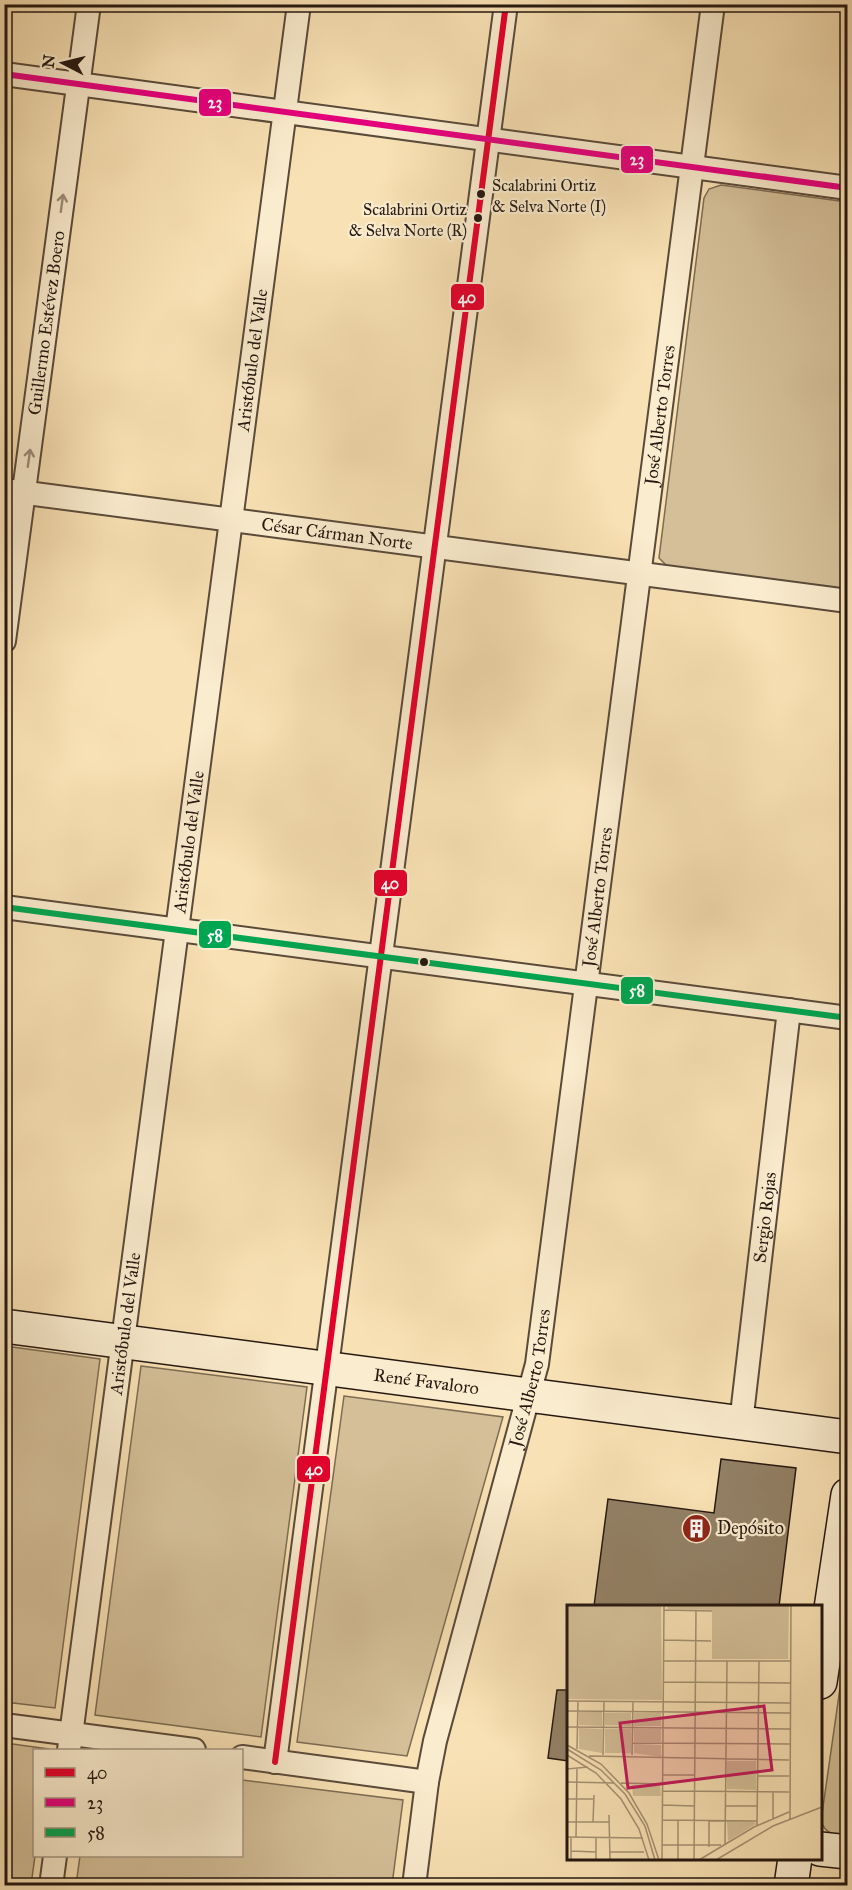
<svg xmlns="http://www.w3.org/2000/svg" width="852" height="1890" viewBox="0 0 852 1890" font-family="'IM FELL Great Primer',serif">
	<rect width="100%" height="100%" fill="#f8e1b4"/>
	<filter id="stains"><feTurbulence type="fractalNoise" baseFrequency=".00333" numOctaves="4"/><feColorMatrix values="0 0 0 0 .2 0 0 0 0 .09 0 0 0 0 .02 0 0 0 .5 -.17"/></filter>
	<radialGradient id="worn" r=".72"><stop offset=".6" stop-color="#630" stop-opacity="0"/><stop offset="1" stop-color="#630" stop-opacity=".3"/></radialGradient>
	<g fill="#d4bf98" stroke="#7c6c54" stroke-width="1.5">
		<polygon points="721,185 847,202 847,591 668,567 659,558 704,198 709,189"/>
		<polygon points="5,1346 100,1359 55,1708 5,1702"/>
		<polygon points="141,1366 307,1387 261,1737 95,1715"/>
		<polygon points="344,1396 503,1417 407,1756 297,1742"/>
		<path d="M847,1639V1837C835,1835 825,1834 821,1821Z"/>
		<polygon points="5,1743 49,1749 34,1750 35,1856 31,1885 5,1885"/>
		<polygon points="242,1780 403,1800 392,1885 76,1885 80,1856 242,1856"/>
	</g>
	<g fill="#938166" stroke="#251811" stroke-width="1.5">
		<polygon points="721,1459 796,1468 779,1606 594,1606 608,1499 714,1513"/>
		<polygon points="557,1690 568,1690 568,1761 548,1758"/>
	</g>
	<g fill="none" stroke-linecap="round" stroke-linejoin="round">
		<defs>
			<g id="street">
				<polyline points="4,74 848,188"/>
				<path id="s1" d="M4,490L848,601"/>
				<path id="s2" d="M4,641L89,4"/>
				<polyline points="4,907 848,1018"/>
				<path id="s3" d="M741,1423L789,1010"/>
				<polyline points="4,1725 194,1750"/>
				<path id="s4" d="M69,1750L299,4"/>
				<polyline points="242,1757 427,1782"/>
				<polyline points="275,1762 506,4"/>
				<polyline points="51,1886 55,1856"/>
				<path id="s5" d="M414,1886L427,1782L435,1741L537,1364L713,4"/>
			</g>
			<g id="secondary">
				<path id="s6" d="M4,1326L848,1437"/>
				<polyline points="820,1682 848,1495"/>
				<polyline points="820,1849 848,1852"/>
				<polyline points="791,1886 795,1858"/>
			</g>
		</defs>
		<use href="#street" stroke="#5a4a3a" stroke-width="26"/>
		<use href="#secondary" stroke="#251811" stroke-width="36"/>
		<use href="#street" stroke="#faecce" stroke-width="22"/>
		<use href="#secondary" stroke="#faecce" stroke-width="33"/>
		<defs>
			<polyline id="bus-1" points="275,1762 506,4"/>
			<polyline id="bus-2" points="4,74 848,188"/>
			<polyline id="bus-3" points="4,907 848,1018"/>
		</defs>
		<use href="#bus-1" stroke="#faecce" stroke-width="10"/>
		<use href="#bus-2" stroke="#faecce" stroke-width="10"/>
		<use href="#bus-3" stroke="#faecce" stroke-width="10"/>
		<use href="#bus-1" stroke="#e4002b" stroke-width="6"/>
		<use href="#bus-2" stroke="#e5007d" stroke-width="6"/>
		<use href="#bus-3" stroke="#00a651" stroke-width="6"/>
	</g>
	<defs><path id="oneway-shaft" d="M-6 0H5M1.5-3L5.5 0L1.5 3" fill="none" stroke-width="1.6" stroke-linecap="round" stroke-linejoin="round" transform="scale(1.5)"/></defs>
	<g stroke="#9a8d79">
		<use href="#oneway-shaft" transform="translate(62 203) rotate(-82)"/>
		<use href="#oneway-shaft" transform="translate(29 458) rotate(-82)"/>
	</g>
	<defs>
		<symbol id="building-disc" viewBox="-11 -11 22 22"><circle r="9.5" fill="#8f2418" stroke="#faecce"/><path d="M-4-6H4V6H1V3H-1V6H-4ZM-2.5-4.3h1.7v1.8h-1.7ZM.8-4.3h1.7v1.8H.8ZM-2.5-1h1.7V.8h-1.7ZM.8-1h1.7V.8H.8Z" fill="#fff"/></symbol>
	</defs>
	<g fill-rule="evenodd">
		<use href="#building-disc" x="680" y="1512" width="33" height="33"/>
	</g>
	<g fill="#251811" stroke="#faecce" stroke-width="2">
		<circle cx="481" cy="194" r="5"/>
		<circle cx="478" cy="218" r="5"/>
		<circle cx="424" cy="962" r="5"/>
	</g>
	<g text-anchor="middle" stroke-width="4.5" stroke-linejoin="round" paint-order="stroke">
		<g font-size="16" fill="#251811" stroke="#faecce" text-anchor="start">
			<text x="492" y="191">Scalabrini Ortiz<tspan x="492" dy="21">&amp; Selva Norte (I)</tspan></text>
			<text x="467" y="215" text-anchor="end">Scalabrini Ortiz<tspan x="467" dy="21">&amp; Selva Norte (R)</tspan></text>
		</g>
		<g font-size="18" fill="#251811" stroke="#faecce">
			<text dy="6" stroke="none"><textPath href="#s2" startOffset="321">Guillermo Estévez Boero</textPath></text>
			<text dy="6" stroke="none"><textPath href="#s4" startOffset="1402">Aristóbulo del Valle</textPath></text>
			<text dy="6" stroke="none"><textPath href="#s5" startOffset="1494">José Alberto Torres</textPath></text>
			<text dy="6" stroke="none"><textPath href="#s1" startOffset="336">César Cárman Norte</textPath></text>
			<text dy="6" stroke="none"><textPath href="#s4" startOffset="916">Aristóbulo del Valle</textPath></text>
			<text dy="6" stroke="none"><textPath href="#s5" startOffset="1008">José Alberto Torres</textPath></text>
			<text dy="6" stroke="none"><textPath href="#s3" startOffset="207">Sergio Rojas</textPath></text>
			<text dy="6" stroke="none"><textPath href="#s4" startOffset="430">Aristóbulo del Valle</textPath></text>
			<text dy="6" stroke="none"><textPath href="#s5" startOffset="522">José Alberto Torres</textPath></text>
			<text dy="6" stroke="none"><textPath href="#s6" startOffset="426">René Favaloro</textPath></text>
		</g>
		<g font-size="18" fill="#251811" stroke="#faecce" text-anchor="start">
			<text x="717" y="1534">Depósito</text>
		</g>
	</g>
	<g transform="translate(567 1605)">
		<rect width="255" height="255" fill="#f8e1b4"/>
		<path d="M0,0H94L95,95L0,94ZM100,0H222L221,54H145V5L101,4ZM12,107H35V121L12,120ZM38,108H64V121L38,120ZM67,108H94V121H67ZM12,123L35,124V148L12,144ZM38,124H64V148H38ZM67,124H94V137H67ZM67,139L94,140V152L67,148ZM160,156H189V185L160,184ZM65,180L93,181L94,191H66ZM160,217H187L189,219L161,236Z" fill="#d4bf98"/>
		<path fill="none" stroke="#a49173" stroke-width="1.5" d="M97,5L145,6M97,35L144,36M96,56H223M96,77L223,78M0,96L223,98M0,106L223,108M0,122L223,124M65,138L223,139M0,140L34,159L62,188L80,219L92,255M0,144L34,165L58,189L78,221L88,255M10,144L11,96M0,150L29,168L54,194L72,224L82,255M36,150L37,96M65,150L66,96M22,151L222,155M0,164L21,162M95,170H127M190,171H222M0,177L47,178M54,178L95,179M95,186L222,187M0,194H26M95,200L127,201M159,201H190M42,210L43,255M206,214V187M223,214L224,0M95,215L190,216M0,217H42M26,217L27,190M190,220L192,56M0,232L76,233M4,233V255M9,233L10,164M158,239L160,56M95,240H154M142,242V216M4,246L29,247M43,247H77M29,255V233M95,255L97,0M111,255V216M127,255L129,5M132,255L187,222L222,207M149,255L206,221L255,202"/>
		<path fill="#c2185b" fill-opacity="0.15" stroke="#c2185b" stroke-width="3" d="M197,101L205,165L61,183L53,118Z"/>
		<rect width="255" height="255" fill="none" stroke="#251811" stroke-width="3"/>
	</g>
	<g stroke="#faecce" stroke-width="2">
		<rect x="198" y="88" width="34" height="29" rx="6" fill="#e5007d"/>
		<rect x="620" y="145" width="34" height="29" rx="6" fill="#e5007d"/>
		<rect x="450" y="283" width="35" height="28" rx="6" fill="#e4002b"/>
		<rect x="373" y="869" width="35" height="28" rx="6" fill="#e4002b"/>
		<rect x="198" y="920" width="34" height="29" rx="6" fill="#00a651"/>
		<rect x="620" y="976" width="34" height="29" rx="6" fill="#00a651"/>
		<rect x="296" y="1455" width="35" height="28" rx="6" fill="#e4002b"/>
	</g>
	<g font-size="16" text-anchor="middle" font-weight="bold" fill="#fff">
		<text x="215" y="108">23</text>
		<text x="637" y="165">23</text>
		<text x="467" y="303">40</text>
		<text x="390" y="889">40</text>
		<text x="215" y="941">58</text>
		<text x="637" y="996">58</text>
		<text x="314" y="1475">40</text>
	</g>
	<rect width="852" height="1890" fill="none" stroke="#f8e1b4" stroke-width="24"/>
	<rect x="6" y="6" width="840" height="1878" fill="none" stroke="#251811" stroke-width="3"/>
	<rect x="12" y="12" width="828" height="1866" fill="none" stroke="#251811" stroke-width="1.5"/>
	<rect x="33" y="1749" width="210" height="108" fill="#faecce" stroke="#a59782" stroke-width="1.5"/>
	<rect x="45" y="1768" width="30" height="9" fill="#e4002b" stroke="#a59782" stroke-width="1.5"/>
	<text x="87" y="1779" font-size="18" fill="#251811">40</text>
	<rect x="45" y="1798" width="30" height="9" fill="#e5007d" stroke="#a59782" stroke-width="1.5"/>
	<text x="87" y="1809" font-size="18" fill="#251811">23</text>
	<rect x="45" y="1828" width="30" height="9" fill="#00a651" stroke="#a59782" stroke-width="1.5"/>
	<text x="87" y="1839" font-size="18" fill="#251811">58</text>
	<g transform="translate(63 63) rotate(277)" stroke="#faecce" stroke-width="4.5" paint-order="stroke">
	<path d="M0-4.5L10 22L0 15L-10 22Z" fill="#251811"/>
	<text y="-9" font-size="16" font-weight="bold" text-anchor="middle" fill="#251811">N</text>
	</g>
	<rect width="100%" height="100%" filter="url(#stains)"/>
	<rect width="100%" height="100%" fill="url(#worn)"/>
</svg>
